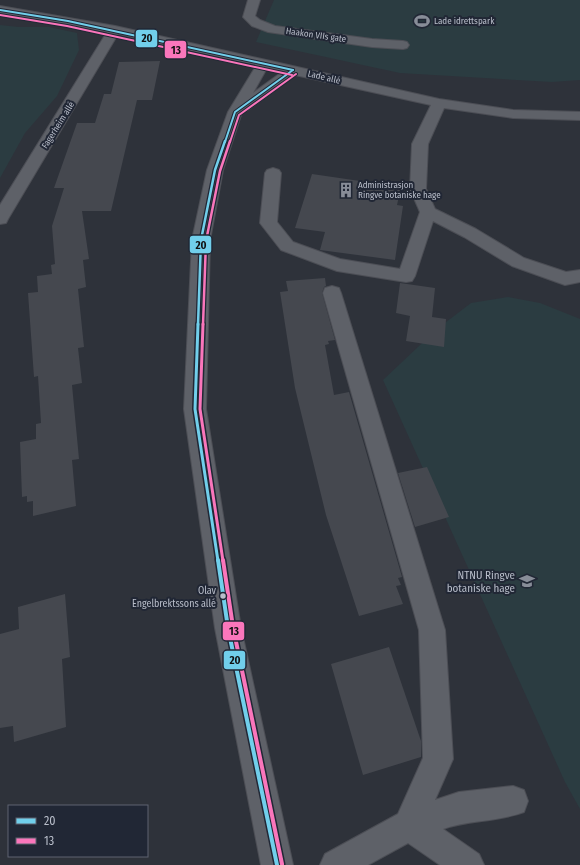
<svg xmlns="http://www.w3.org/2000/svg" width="580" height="865" viewBox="0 0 580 865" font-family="'Fira Sans Condensed',sans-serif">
	<rect width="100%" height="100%" fill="#2e323a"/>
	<g fill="#2b3c41">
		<polygon points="274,0 580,0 580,80 552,82 400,73 256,42"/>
		<polygon points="0,25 19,27 49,27 77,33 79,50 57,96 25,133 0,178"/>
		<polygon points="508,297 540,303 580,319 580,809 565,782 383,380 437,329 471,303"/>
	</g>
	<g fill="#45484f">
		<polygon points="160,61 152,100 137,100 111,211 82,211 89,259 83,260 86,287 78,289 84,347 78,348 82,383 72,385 79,459 72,460 76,506 33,516 33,501 27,502 27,496 22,497 20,442 36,439 36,424 41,423 38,376 34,377 28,293 38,292 37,276 52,274 51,265 55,264 52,226 64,188 54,188 77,123 95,123 104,94 111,94 119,62"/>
		<polygon points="312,174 401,187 397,205 403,206 395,260 320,250 325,232 295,228"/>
		<polygon points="325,278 326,286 324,287 322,293 335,340 328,341 329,344 325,345 334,395 349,392 402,577 398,578 401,585 396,586 403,604 359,616 326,515 295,388 280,292 288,291 286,281"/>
		<polygon points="400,283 435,288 432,317 446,319 444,347 406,341 410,316 396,313"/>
		<polygon points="427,467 449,517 415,527 398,473"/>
		<polygon points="65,594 70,657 62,659 66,727 14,742 13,726 0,728 0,634 19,629 18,607"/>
		<polygon points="389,647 421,741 421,757 363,775 331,664"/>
	</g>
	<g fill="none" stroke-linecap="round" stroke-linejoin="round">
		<defs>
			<g id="minor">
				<polygon points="248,0 260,0 255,16 260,20 275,26 372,39 403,41 407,42 409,45 407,48 403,49 372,47 268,32 252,26 243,17"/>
				<path d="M0,6L115,26L439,99L513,110L580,112V120L513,118L444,108L428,144L426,189L435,209L476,229L524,258L566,272L580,270V282L565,285L512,266L464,237L433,221L415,276L412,281L406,282L337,271L281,250L260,223L265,173L267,170L273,168L279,170L281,173L277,222L293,242L340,259L400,269L420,212L410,189L412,144L431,105L295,75L248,110L242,112L223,170L210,240L206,409L241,628L293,865H261L215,628L184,409L192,240L207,170L228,112L256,66L118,34L8,219L6,223L0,224V205L107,32L0,14ZM267,68L282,72L253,93Z"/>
				<path d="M332,286L339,288L341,293L445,630L453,759L435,800L459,792L513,786L524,790L528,801L524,812C498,822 469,820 443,829L479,854L484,865H440L408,843L368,865H320L325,854L398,814L423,758L419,630L323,293L325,288Z"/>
			</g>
		</defs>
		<use href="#minor" stroke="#4c4e55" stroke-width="2"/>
		<use href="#minor" fill="#5e6168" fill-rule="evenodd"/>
		<defs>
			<g id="bus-1-far3">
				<polyline points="0,10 68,21 293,70"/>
				<polyline points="225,142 235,112 293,70"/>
			</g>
			<polyline id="bus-1-far2" points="198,325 201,240 215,170 225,141"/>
			<polyline id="bus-1-far1" points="198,324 195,409 218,561"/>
			<polyline id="bus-1" points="218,560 228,628 277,865"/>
			<g id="bus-2-far3">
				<polyline points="0,15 67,26 292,75"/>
				<polyline points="230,142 239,115 296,74"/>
			</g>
			<polyline id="bus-2-far2" points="203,325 206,241 220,171 230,141"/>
			<polyline id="bus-2-far1" points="203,324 200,409 223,561"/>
			<polyline id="bus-2" points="223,560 233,627 282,864"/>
		</defs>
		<use href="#bus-1-far3" stroke="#212735" stroke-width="4"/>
		<use href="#bus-1-far2" stroke="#212735" stroke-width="5"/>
		<use href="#bus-1-far1" stroke="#212735" stroke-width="6"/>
		<use href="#bus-1" stroke="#212735" stroke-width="7"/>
		<use href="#bus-2-far3" stroke="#212735" stroke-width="4"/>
		<use href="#bus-2-far2" stroke="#212735" stroke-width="5"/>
		<use href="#bus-2-far1" stroke="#212735" stroke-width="6"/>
		<use href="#bus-2" stroke="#212735" stroke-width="7"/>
		<use href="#bus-1-far3" stroke="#71cfeb" stroke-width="2"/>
		<use href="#bus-1-far2" stroke="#71cfeb" stroke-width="2.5"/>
		<use href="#bus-1-far1" stroke="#71cfeb" stroke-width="3"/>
		<use href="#bus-1" stroke="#71cfeb" stroke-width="4"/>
		<use href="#bus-2-far3" stroke="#fa76bb" stroke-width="2"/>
		<use href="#bus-2-far2" stroke="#fa76bb" stroke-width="2.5"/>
		<use href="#bus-2-far1" stroke="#fa76bb" stroke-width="3"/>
		<use href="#bus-2" stroke="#fa76bb" stroke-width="4"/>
	</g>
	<defs>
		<symbol id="stadium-bare" viewBox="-9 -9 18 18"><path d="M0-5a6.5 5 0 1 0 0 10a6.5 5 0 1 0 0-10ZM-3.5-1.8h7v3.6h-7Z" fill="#888d98" stroke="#212735" stroke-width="2.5" paint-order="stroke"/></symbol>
		<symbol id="building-bare" viewBox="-9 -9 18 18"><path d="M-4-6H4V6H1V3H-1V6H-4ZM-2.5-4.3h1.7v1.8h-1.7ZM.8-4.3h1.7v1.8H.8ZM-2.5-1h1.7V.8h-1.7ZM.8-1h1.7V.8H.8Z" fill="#888d98" stroke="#212735" stroke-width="2.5" paint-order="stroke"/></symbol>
		<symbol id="university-bare" viewBox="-9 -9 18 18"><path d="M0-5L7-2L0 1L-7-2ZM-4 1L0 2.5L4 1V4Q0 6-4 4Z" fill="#888d98" stroke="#212735" stroke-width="2.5" paint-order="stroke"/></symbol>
	</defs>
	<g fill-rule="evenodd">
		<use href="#stadium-bare" x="411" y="10" width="22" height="22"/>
		<use href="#building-bare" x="335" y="179" width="22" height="22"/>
		<use href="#university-bare" x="516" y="570" width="22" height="22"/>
	</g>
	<circle fill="#b9beca" stroke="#212735" stroke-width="1.5" cx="223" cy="596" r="3.5"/>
	<g text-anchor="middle" stroke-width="4" stroke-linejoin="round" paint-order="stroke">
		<g font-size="9" fill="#b9beca" stroke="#212735" text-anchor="start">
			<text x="434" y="24">Lade idrettspark</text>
			<text x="358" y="188">Administrasjon<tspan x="358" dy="10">Ringve botaniske hage</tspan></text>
		</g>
		<g font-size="9" fill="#b9beca" stroke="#212735">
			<text transform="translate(316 35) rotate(8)" y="3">Haakon VIIs gate</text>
			<text transform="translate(324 77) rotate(13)" y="3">Lade allé</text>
			<text transform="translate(58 125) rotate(-58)" y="3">Fagerheim allé</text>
		</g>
		<g font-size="10" fill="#b9beca" stroke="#212735" text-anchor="end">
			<text x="216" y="594">Olav<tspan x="216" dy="13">Engelbrektssons allé</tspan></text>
		</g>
		<g font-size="11" fill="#b9beca" stroke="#212735" text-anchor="end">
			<text x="515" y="579">NTNU Ringve<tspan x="515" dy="13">botaniske hage</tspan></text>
		</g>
	</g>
	<g stroke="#212735" stroke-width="1.5">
		<rect x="135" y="29" width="23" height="19" rx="4" fill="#71cfeb"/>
		<rect x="164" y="40" width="23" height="19" rx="4" fill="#fa76bb"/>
		<rect x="189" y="235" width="23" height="19" rx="4" fill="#71cfeb"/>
		<rect x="222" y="621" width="23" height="20" rx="4" fill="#fa76bb"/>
		<rect x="223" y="650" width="23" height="20" rx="4" fill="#71cfeb"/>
	</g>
	<g font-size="11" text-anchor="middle" font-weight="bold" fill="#111">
		<text x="147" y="42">20</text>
		<text x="176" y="54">13</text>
		<text x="201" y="249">20</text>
		<text x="234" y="635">13</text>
		<text x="235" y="664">20</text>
	</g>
	<rect x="8" y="805" width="140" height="52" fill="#212735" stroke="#5e6371"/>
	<rect x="16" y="818" width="20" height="6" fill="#71cfeb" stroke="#5e6371"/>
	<text x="44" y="825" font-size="12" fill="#b9beca">20</text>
	<rect x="16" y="838" width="20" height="6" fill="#fa76bb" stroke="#5e6371"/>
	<text x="44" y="845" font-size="12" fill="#b9beca">13</text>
</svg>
